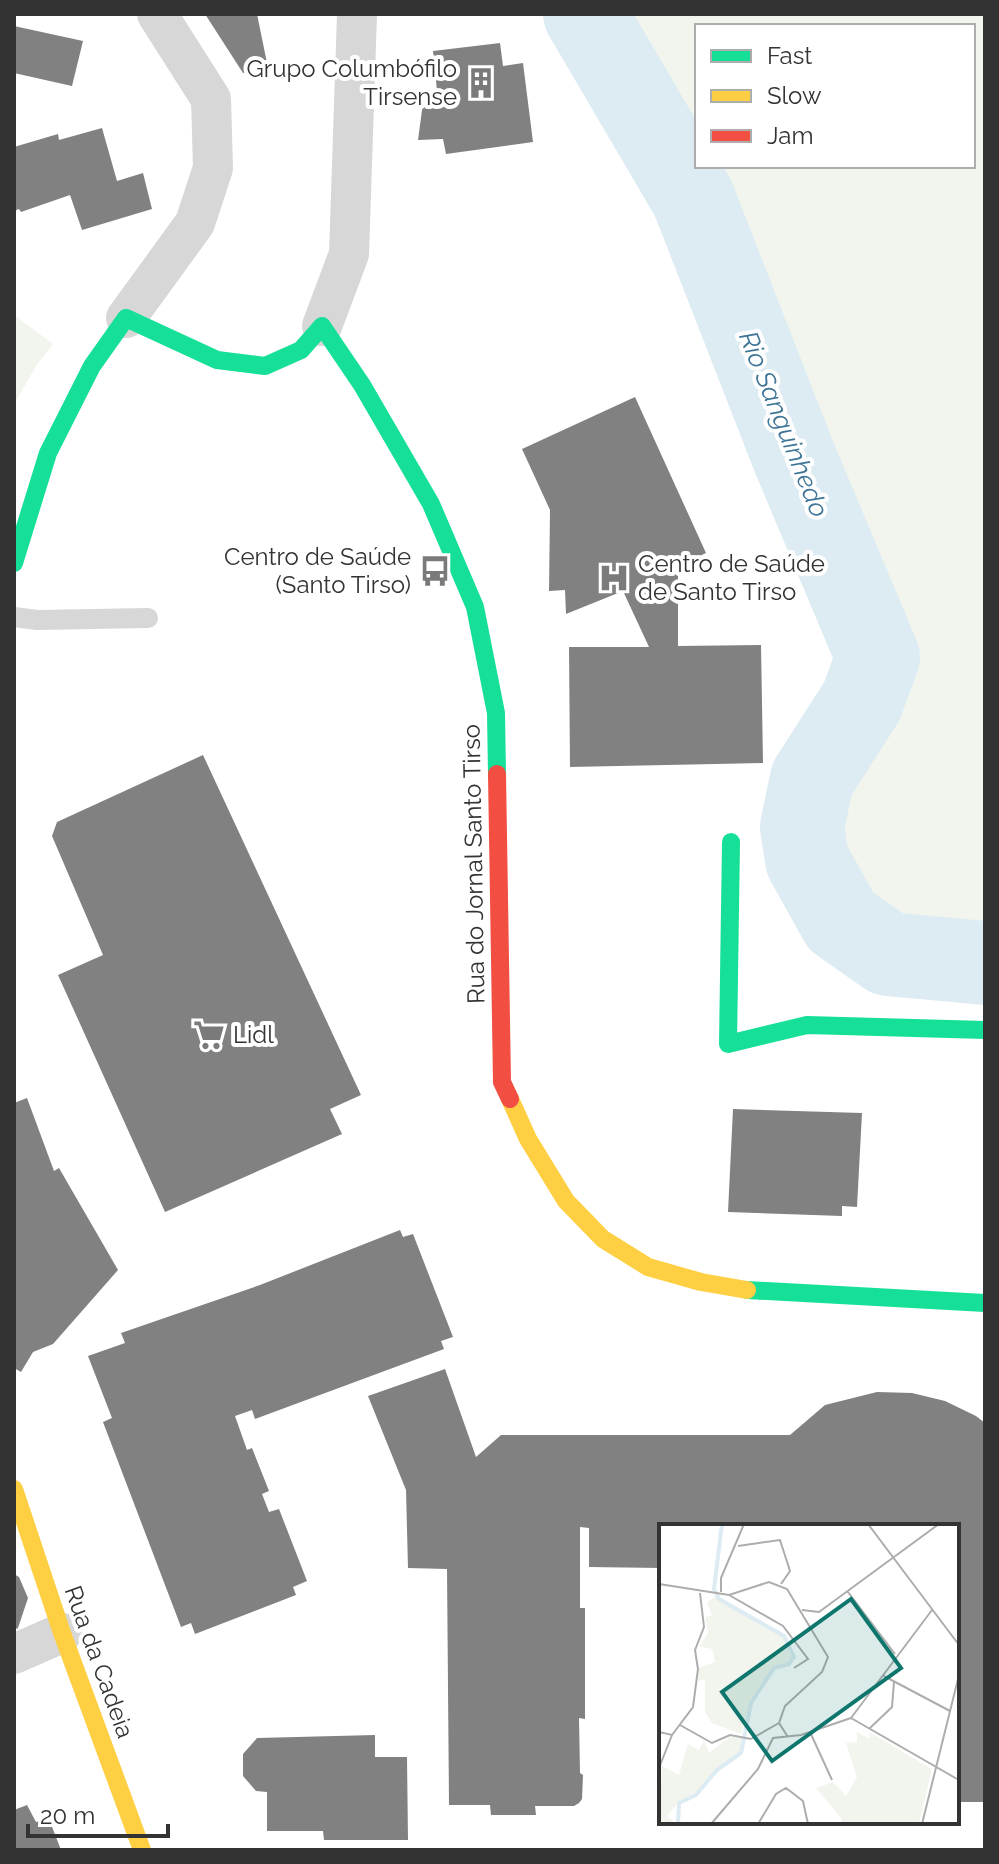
<svg xmlns="http://www.w3.org/2000/svg" width="999" height="1864" viewBox="0 0 999 1864" font-family="Raleway,sans-serif">
	<rect width="100%" height="100%" fill="#fff"/>
	<g fill="#f1f5ed" fill-rule="evenodd">
		<path d="M596,14H985V954L914,947L859,923L822,869L812,833L822,786L870,709L892,658L703,193ZM697,26H973V166H697Z"/>
		<polygon points="14,315 53,344 38,363 14,404"/>
	</g>
	<g fill="none" stroke-linecap="round" stroke-linejoin="round">
		<polyline stroke="#ddebf3" stroke-width="84" points="585,14 693,198 794,457 878,657 862,701 812,779 802,827 807,860 841,921 888,954 985,963"/>
	</g>
	<g fill="#818181">
		<polygon points="205,14 257,14 268,68 243,73"/>
		<polygon points="14,26 83,41 72,86 14,73"/>
		<polygon points="500,43 503,66 523,63 533,142 446,154 443,139 418,140 423,103 438,101 433,51"/>
		<polygon points="102,128 117,181 143,173 152,209 82,230 70,195 21,212 19,209 14,211 14,147 58,134 59,140"/>
		<polygon points="635,397 706,553 678,566 678,646 761,645 763,763 570,767 569,647 649,647 623,591 566,614 565,590 549,591 550,510 522,449"/>
		<polygon points="203,755 361,1095 330,1109 342,1134 165,1212 58,975 103,955 52,836 57,822"/>
		<polygon points="27,1098 54,1171 59,1168 118,1270 53,1344 33,1352 21,1372 14,1368 14,1103"/>
		<polygon points="733,1109 862,1113 857,1207 842,1206 842,1216 728,1212"/>
		<polygon points="400,1230 403,1237 413,1234 453,1337 441,1341 444,1349 255,1419 252,1410 235,1416 247,1450 252,1448 269,1491 262,1494 269,1512 279,1509 307,1581 293,1587 296,1595 195,1634 191,1623 181,1627 103,1422 112,1418 88,1356 125,1343 121,1333 260,1285"/>
		<polygon points="445,1369 476,1457 501,1435 790,1435 825,1405 877,1392 912,1393 945,1401 976,1416 985,1423 985,1802 957,1802 957,1526 661,1526 661,1568 589,1567 589,1528 580,1527 580,1608 585,1608 585,1719 579,1718 580,1773 583,1775 582,1799 579,1803 574,1806 535,1806 536,1815 491,1815 490,1805 449,1805 447,1569 408,1568 406,1490 368,1396"/>
		<polygon points="14,1574 19,1577 28,1598 18,1628 14,1630"/>
		<polygon points="375,1735 375,1757 407,1757 408,1840 324,1840 323,1831 267,1831 267,1792 256,1791 243,1776 243,1754 257,1738"/>
		<polygon points="27,1805 36,1822 49,1819 61,1850 14,1850 14,1810"/>
	</g>
	<g fill="none" stroke-linecap="round" stroke-linejoin="round">
		<polyline stroke="#d7d7d7" stroke-width="20" points="14,617 37,620 148,618"/>
		<g stroke="#d7d7d7" stroke-width="40">
			<polyline points="126,318 195,223 213,168 211,99 157,14"/>
			<polyline points="322,326 349,254 357,14"/>
			<polyline points="14,1654 62,1633"/>
		</g>
		<g stroke="#16e098" stroke-width="18">
			<polyline points="14,563 48,453 92,366 126,318 217,360 265,366 301,350 322,326 362,385 431,504 475,607 496,713 497,774"/>
			<polyline points="731,842 728,1044 807,1025 985,1030"/>
			<polyline points="747,1290 985,1303"/>
		</g>
		<g stroke="#ffcf43" stroke-width="18">
			<polyline points="510,1099 528,1139 566,1201 603,1239 648,1267 701,1282 747,1290"/>
			<polyline points="14,1489 62,1633 142,1850"/>
		</g>
		<polyline stroke="#f24e42" stroke-width="18" points="497,774 502,1082 510,1099"/>
	</g>
	<defs>
		<symbol id="building-bare" viewBox="-9 -9 18 18"><path d="M-4-6H4V6H1V3H-1V6H-4ZM-2.5-4.3h1.7v1.8h-1.7ZM.8-4.3h1.7v1.8H.8ZM-2.5-1h1.7V.8h-1.7ZM.8-1h1.7V.8H.8Z" fill="#7a7a7a" stroke="#fff" stroke-width="2.5" paint-order="stroke"/></symbol>
		<symbol id="bus-bare" viewBox="-9 -9 18 18"><path d="M-5-6H5V4H4V6H2V4H-2V6H-4V4H-5ZM-3.5-4V0h7V-4ZM-3.5 1.2v1.5H-2V1.2ZM2 1.2v1.5H3.5V1.2Z" fill="#7a7a7a" stroke="#fff" stroke-width="2.5" paint-order="stroke"/></symbol>
		<symbol id="hospital-bare" viewBox="-9 -9 18 18"><path d="M-5-5h3v3.5h4V-5h3V5h-3V1.5h-4V5h-3Z" fill="#7a7a7a" stroke="#fff" stroke-width="2.5" paint-order="stroke"/></symbol>
		<symbol id="supermarket-bare" viewBox="-9 -9 18 18"><path d="M-6-5.5h2.5l.6 2H6L4.5 2H-2.5L-4.4-4H-6ZM-1.5 3.2a1.3 1.3 0 1 0 .1 0ZM3 3.2a1.3 1.3 0 1 0 .1 0Z" fill="#7a7a7a" stroke="#fff" stroke-width="2.5" paint-order="stroke"/></symbol>
	</defs>
	<g fill-rule="evenodd">
		<use href="#building-bare" x="459" y="61" width="44" height="44"/>
		<use href="#bus-bare" x="413" y="549" width="44" height="44"/>
		<use href="#hospital-bare" x="592" y="556" width="44" height="44"/>
		<use href="#supermarket-bare" x="187" y="1013" width="44" height="44"/>
	</g>
	<g text-anchor="middle" stroke-width="8" stroke-linejoin="round" paint-order="stroke">
		<g font-size="24" fill="#333" stroke="#fff" text-anchor="end">
			<text x="457" y="77">Grupo Columbófilo<tspan x="457" dy="28">Tirsense</tspan></text>
			<text x="411" y="565">Centro de Saúde<tspan x="411" dy="28">(Santo Tirso)</tspan></text>
			<text x="638" y="572" text-anchor="start">Centro de Saúde<tspan x="638" dy="28">de Santo Tirso</tspan></text>
			<text x="233" y="1043" text-anchor="start">Lidl</text>
		</g>
		<g font-size="24" fill="#333" stroke="#fff">
			<text transform="translate(474 864) rotate(-91)" y="8">Rua do Jornal Santo Tirso</text>
			<text transform="translate(99 1662) rotate(70)" y="8">Rua da Cadeia</text>
		</g>
		<g font-size="26" font-style="italic" fill="#3f7597" stroke="#fff">
			<text transform="translate(784 424) rotate(68)" y="9">Rio Sanguinhedo</text>
		</g>
	</g>
	<g transform="translate(659 1524)">
		<rect width="300" height="300" fill="#fff"/>
		<path d="M58,72L125,113L134,132L130,139L114,143L91,179L82,210L53,199L46,188V155L39,157L40,144L56,138L53,125L40,122L49,109L46,93L53,91L48,78ZM198,208L211,215L210,208L273,245L260,300H180L183,295L157,264L174,258L187,272L198,253L187,219L198,218ZM70,213L83,214L81,229L58,245L36,271L19,279L8,292L17,300L0,297L3,242L20,251L29,220L40,226L45,216L50,229Z" fill="#f1f5ed"/>
		<path fill="none" stroke="#ddebf3" stroke-width="4" d="M19,300L20,279L37,271L58,246L82,229L92,179L115,144L130,140L135,133L125,112L60,75L55,65L63,0"/>
		<path fill="none" stroke="#adadad" stroke-width="2" d="M209,0L300,121M79,22L121,16L131,47L122,60M0,60L70,71L110,58L128,65L169,133L163,148L126,182L120,199L129,213M62,68V54L85,0M189,68L236,130M70,71L124,102L149,135L135,144M143,86L160,88L280,0M223,151L291,187M192,194L273,86M192,194L300,256M21,201L53,219L71,211L92,215M211,204L233,183L235,158M0,208L13,211L34,183L39,145L36,126L45,103L41,69M151,208L173,256M92,215L120,199M0,244L13,211M52,300L99,245L114,214L142,211L192,194M99,300L117,270L127,264L144,277L149,300M263,300L300,151"/>
		<path fill="#0f766e" fill-opacity="0.15" stroke="#0f766e" stroke-width="4" d="M192,75L242,144L113,237L63,168Z"/>
		<rect width="300" height="300" fill="none" stroke="#333" stroke-width="4"/>
	</g>
	<rect width="999" height="1864" fill="none" stroke="#333333" stroke-width="32"/>
	<rect x="695" y="24" width="280" height="144" fill="#ffffff" stroke="#adadad" stroke-width="2"/>
	<rect x="711" y="50" width="40" height="12" fill="#16e098" stroke="#adadad" stroke-width="2"/>
	<text x="767" y="64" font-size="24" fill="#333333">Fast</text>
	<rect x="711" y="90" width="40" height="12" fill="#ffcf43" stroke="#adadad" stroke-width="2"/>
	<text x="767" y="104" font-size="24" fill="#333333">Slow</text>
	<rect x="711" y="130" width="40" height="12" fill="#f24e42" stroke="#adadad" stroke-width="2"/>
	<text x="767" y="144" font-size="24" fill="#333333">Jam</text>
	<path d="M28 1824v12h140v-12" fill="none" stroke="#333333" stroke-width="4"/>
	<text x="40" y="1824" font-size="24" fill="#333333" stroke="#ffffff" stroke-width="6" paint-order="stroke">20 m</text>
</svg>
